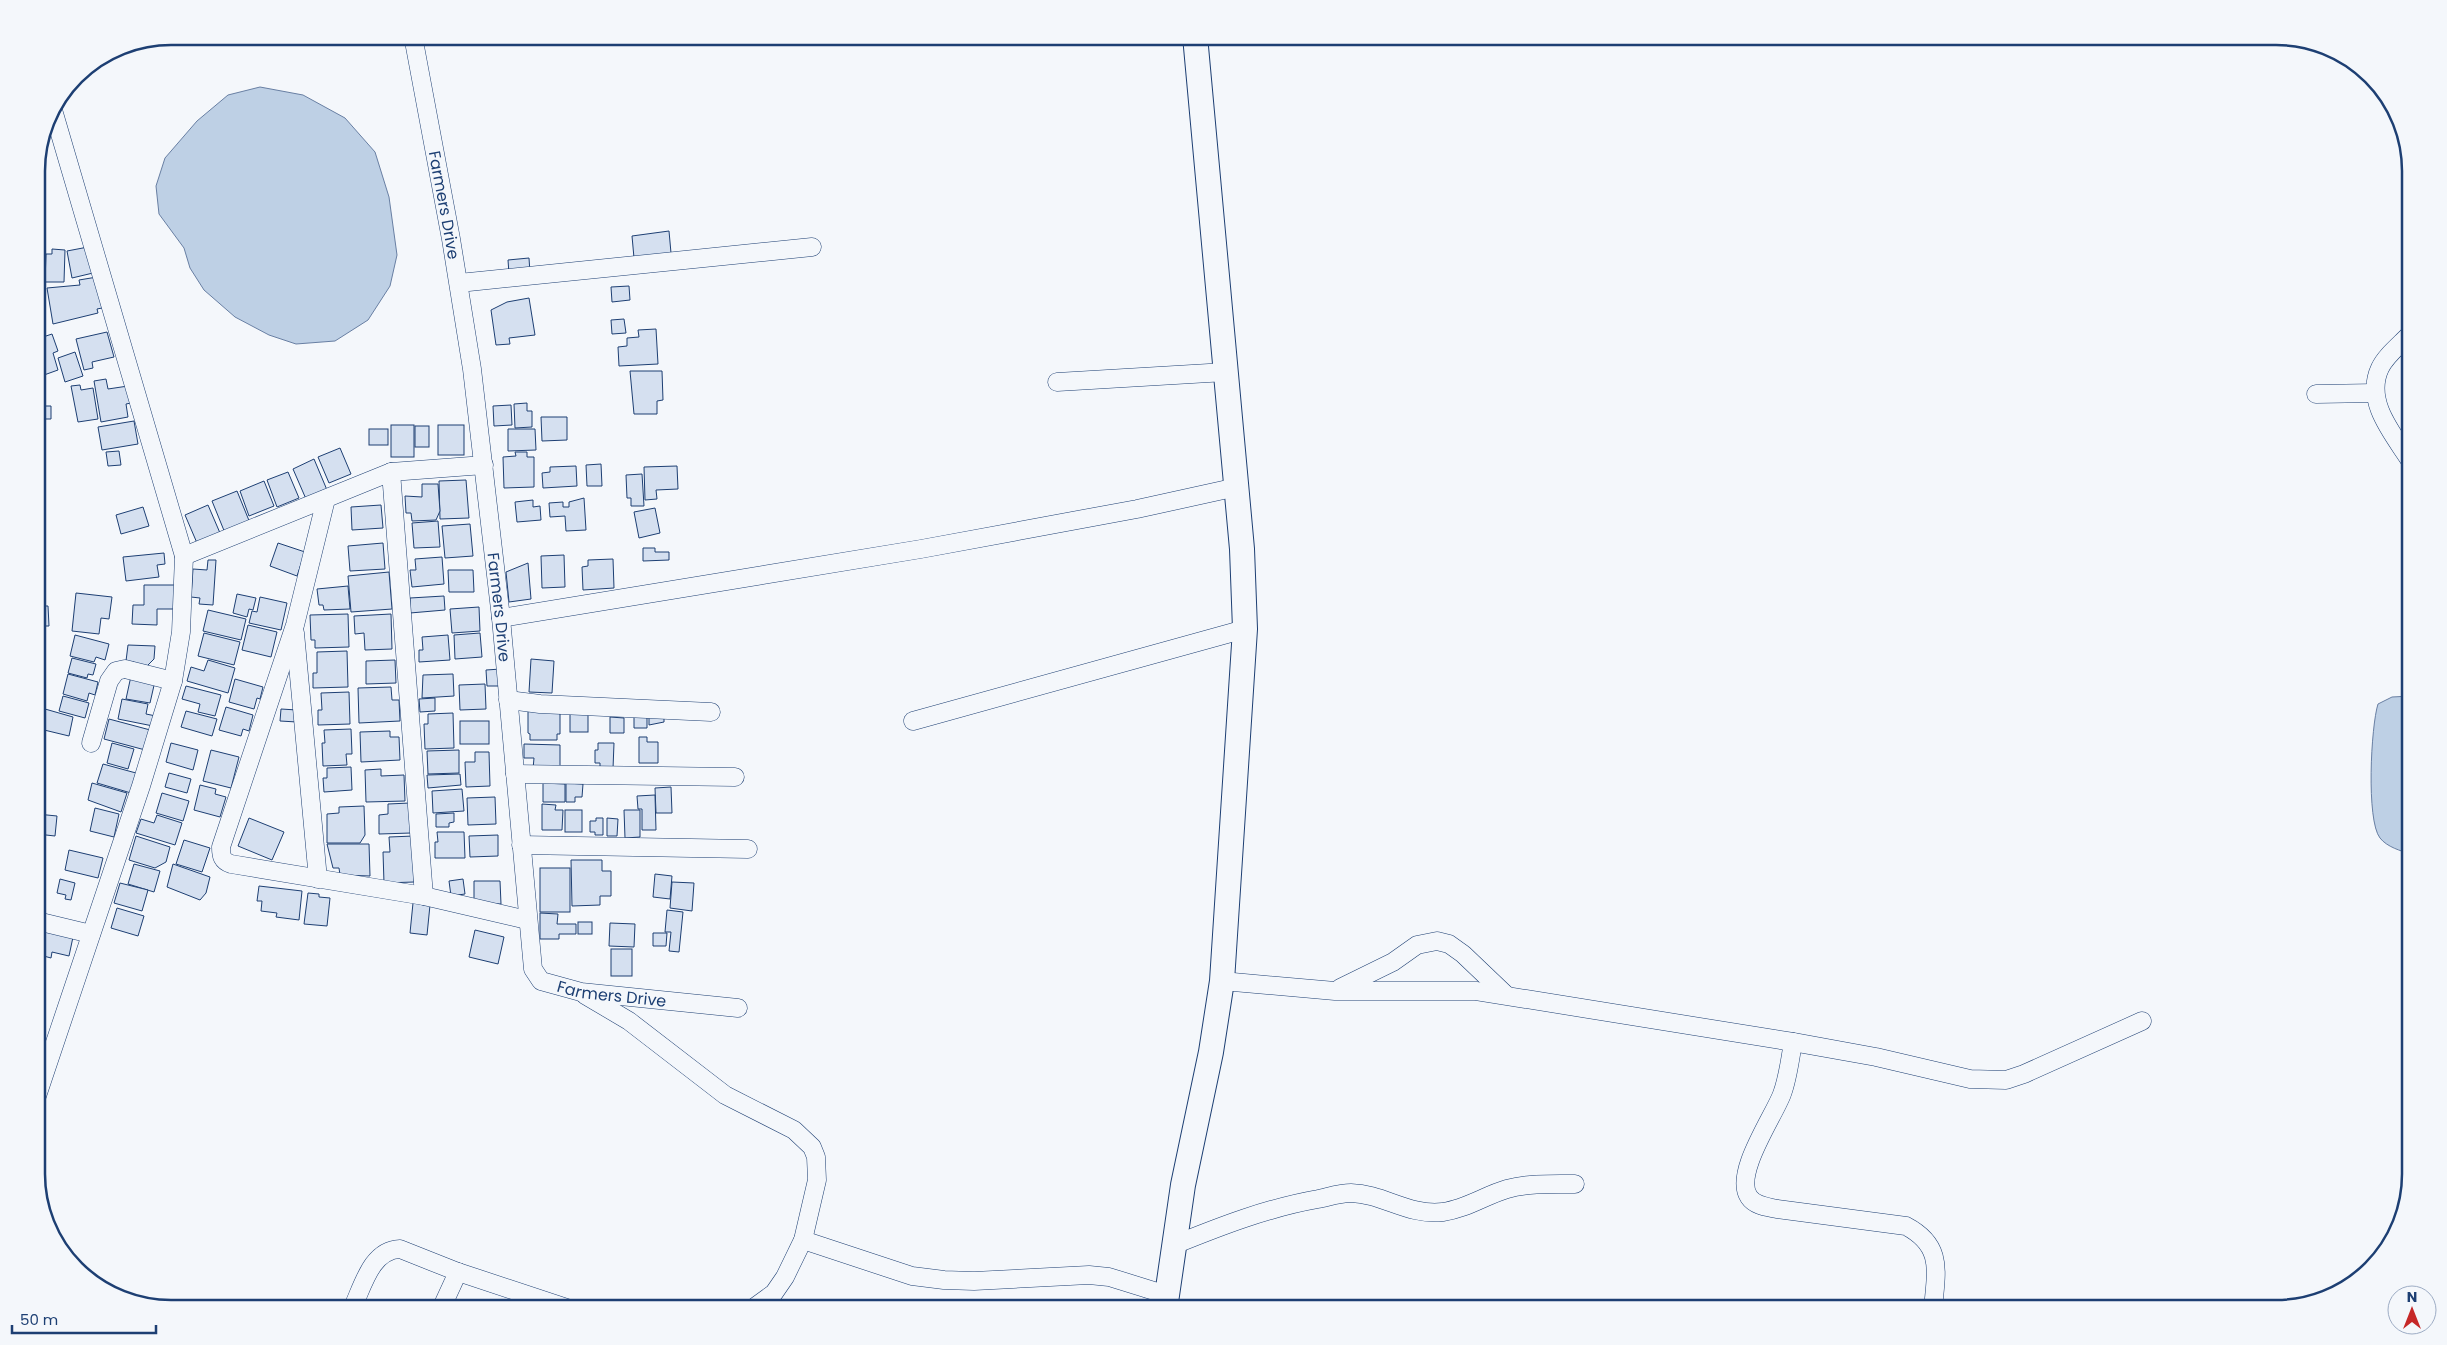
<svg xmlns="http://www.w3.org/2000/svg" width="2447" height="1345" viewBox="0 0 2447 1345" font-family="Poppins,sans-serif">
	<rect width="100%" height="100%" fill="#f4f7fb"/>
	<g fill="#bed0e5" stroke="#687fa3">
		<polygon points="260,87 303,95 345,118 375,152 389,197 397,255 390,286 368,320 335,341 296,344 269,335 235,317 204,290 190,268 184,248 159,214 156,186 165,158 197,121 228,95"/>
		<path d="M2411,696V854C2401,851 2387,847 2380,838C2366,820 2371,726 2378,704L2392,697Z"/>
	</g>
	<g fill="#d5e0f0" stroke="#1d3f73">
		<polygon points="669,231 671,253 634,258 632,236"/>
		<polygon points="88,247 93,273 72,278 67,251"/>
		<polygon points="52,249 65,250 64,282 45,282 46,254 52,254"/>
		<polygon points="529,258 530,273 509,274 508,260"/>
		<polygon points="97,277 102,308 97,309 98,313 53,324 47,288 80,285 79,280"/>
		<polygon points="629,286 630,300 612,302 611,287"/>
		<polygon points="529,298 535,335 509,338 510,344 496,345 491,310 507,302"/>
		<polygon points="624,319 626,333 612,334 611,320"/>
		<polygon points="656,329 658,364 619,366 618,347 627,346 627,338 639,337 638,330"/>
		<polygon points="107,332 114,357 92,362 93,368 84,370 76,339"/>
		<polygon points="52,334 58,351 53,353 58,370 44,375 39,359 37,360 37,339"/>
		<polygon points="75,352 83,376 65,382 58,358"/>
		<polygon points="37,363 38,380 45,380 45,385 37,385"/>
		<polygon points="630,371 662,371 663,400 657,401 657,414 634,414"/>
		<polygon points="106,379 108,389 128,386 131,403 126,404 128,417 101,422 94,381"/>
		<polygon points="80,385 81,390 93,388 98,419 78,422 71,386"/>
		<polygon points="37,399 44,399 44,406 51,406 51,419 45,419 45,425 37,425"/>
		<polygon points="527,403 527,411 532,411 532,427 515,428 514,404"/>
		<polygon points="511,405 512,425 494,426 493,406"/>
		<polygon points="541,417 567,417 567,440 542,441"/>
		<polygon points="134,421 138,444 102,450 98,427"/>
		<rect x="391" y="425" width="23" height="32"/>
		<rect x="438" y="425" width="26" height="30"/>
		<rect x="415" y="426" width="14" height="21"/>
		<rect x="369" y="429" width="19" height="16"/>
		<polygon points="508,429 535,429 536,450 508,451"/>
		<polygon points="340,448 351,474 329,483 318,457"/>
		<polygon points="119,451 121,465 108,466 106,452"/>
		<polygon points="515,452 527,452 527,457 534,457 534,487 504,488 503,457 516,456"/>
		<polygon points="314,459 327,490 306,499 293,469"/>
		<polygon points="601,464 602,486 587,486 586,465"/>
		<polygon points="576,466 577,486 543,488 542,473 550,472 550,467"/>
		<polygon points="677,466 678,489 656,490 657,499 645,500 644,467"/>
		<polygon points="288,472 299,498 277,507 267,480"/>
		<polygon points="642,474 644,506 631,506 631,498 627,498 626,475"/>
		<polygon points="466,480 469,518 440,519 439,481"/>
		<polygon points="264,481 274,506 249,516 240,491"/>
		<polygon points="422,484 438,484 440,511 436,520 412,521 411,513 406,513 405,496 422,497"/>
		<polygon points="237,491 250,523 225,533 212,501"/>
		<polygon points="584,498 586,530 566,531 565,516 550,517 549,503 563,502 563,507 569,507 569,502"/>
		<polygon points="533,500 533,507 540,506 541,520 517,522 515,502"/>
		<polygon points="208,505 220,533 197,543 185,515"/>
		<polygon points="381,505 383,528 352,530 351,507"/>
		<polygon points="143,507 149,526 121,534 116,515"/>
		<polygon points="655,508 660,533 639,538 634,512"/>
		<polygon points="438,521 440,547 414,548 412,523"/>
		<polygon points="470,524 473,556 445,558 442,526"/>
		<polygon points="278,543 305,552 297,576 270,566"/>
		<polygon points="383,543 385,569 350,571 348,546"/>
		<polygon points="643,548 655,548 655,552 669,552 669,560 643,561"/>
		<polygon points="164,553 165,564 157,565 159,577 126,581 123,557"/>
		<polygon points="564,555 565,587 542,588 541,556"/>
		<polygon points="442,557 444,584 412,587 410,570 416,570 415,559"/>
		<polygon points="613,559 614,588 583,590 582,567 588,566 588,560"/>
		<polygon points="208,560 216,560 213,605 199,604 200,598 191,597 193,569 207,570"/>
		<polygon points="528,563 531,599 509,602 506,572"/>
		<polygon points="448,570 473,570 474,592 449,592"/>
		<polygon points="389,572 392,609 351,612 348,576"/>
		<polygon points="144,585 176,585 175,609 157,609 157,625 132,624 133,605 144,605"/>
		<polygon points="348,586 350,609 324,610 323,605 319,605 317,589"/>
		<polygon points="76,593 112,597 109,619 101,618 99,634 72,631"/>
		<polygon points="237,594 256,598 253,610 249,609 247,617 233,613"/>
		<polygon points="444,596 445,610 410,613 410,598"/>
		<polygon points="260,597 287,603 281,630 249,623 252,611 257,612"/>
		<polygon points="37,606 48,606 49,626 37,626"/>
		<polygon points="479,607 480,631 452,633 450,609"/>
		<polygon points="208,610 246,619 241,640 203,631"/>
		<polygon points="348,614 349,647 315,648 315,640 311,640 310,615"/>
		<polygon points="391,614 392,649 365,650 364,633 355,634 354,616"/>
		<polygon points="248,625 277,632 271,657 242,650"/>
		<polygon points="204,633 240,642 234,665 198,656"/>
		<polygon points="480,633 482,657 455,659 454,635"/>
		<polygon points="75,635 109,644 105,660 96,657 94,662 70,656"/>
		<polygon points="448,635 450,660 419,662 419,650 423,650 422,637"/>
		<polygon points="128,645 155,646 154,659 146,667 134,666 134,662 126,661"/>
		<polygon points="347,651 348,687 313,688 313,673 317,673 317,652"/>
		<polygon points="72,658 96,664 93,675 88,674 87,678 68,673"/>
		<polygon points="531,659 554,661 552,693 529,692"/>
		<polygon points="208,660 235,668 228,693 187,681 191,667 204,671"/>
		<polygon points="395,660 396,683 366,684 366,661"/>
		<polygon points="37,664 43,665 43,676 37,676"/>
		<polygon points="501,669 502,686 487,686 486,670"/>
		<polygon points="68,674 98,682 95,695 89,693 87,701 63,694"/>
		<polygon points="453,674 454,696 422,698 423,675"/>
		<polygon points="131,676 155,681 150,703 126,699"/>
		<polygon points="235,679 263,687 260,699 257,698 254,709 229,702"/>
		<polygon points="485,684 486,709 460,710 459,685"/>
		<polygon points="186,686 221,695 215,716 198,712 200,704 182,699"/>
		<polygon points="391,687 392,700 399,700 400,721 359,723 358,688"/>
		<polygon points="349,692 350,724 318,725 318,710 322,710 321,693"/>
		<polygon points="63,696 89,703 85,718 59,711"/>
		<polygon points="435,698 435,711 420,712 419,699"/>
		<polygon points="122,699 148,704 146,714 156,716 153,726 118,719"/>
		<polygon points="226,707 253,715 249,731 243,729 241,736 219,730"/>
		<polygon points="45,709 73,717 69,736 40,729"/>
		<polygon points="281,709 297,710 297,722 280,721"/>
		<polygon points="528,710 560,711 560,734 557,734 557,740 530,740 530,734 528,733"/>
		<polygon points="649,710 664,710 664,722 649,725"/>
		<polygon points="186,711 217,719 212,736 181,727"/>
		<polygon points="647,712 647,728 634,728 634,715"/>
		<polygon points="453,713 454,748 425,749 424,724 428,724 428,714"/>
		<rect x="570" y="713" width="18" height="19"/>
		<polygon points="610,717 624,718 624,733 610,733"/>
		<polygon points="109,719 154,731 149,751 104,739"/>
		<rect x="460" y="721" width="29" height="23"/>
		<polygon points="351,729 352,754 346,754 347,765 323,766 322,743 325,743 324,730"/>
		<polygon points="390,731 390,737 399,737 400,760 361,762 360,732"/>
		<polygon points="639,737 647,737 647,742 658,742 658,763 639,763"/>
		<polygon points="112,743 134,749 128,769 107,763"/>
		<polygon points="171,743 198,750 193,770 166,762"/>
		<polygon points="598,743 614,743 613,769 600,769 600,763 595,763 595,750 598,750"/>
		<polygon points="524,744 560,745 560,769 533,769 534,758 524,758"/>
		<polygon points="211,750 239,757 231,788 203,781"/>
		<polygon points="459,750 459,773 428,774 427,751"/>
		<polygon points="475,752 489,752 490,786 466,787 465,762 475,762"/>
		<polygon points="103,764 136,773 131,793 97,783"/>
		<polygon points="351,767 352,790 324,792 323,778 327,778 327,768"/>
		<polygon points="381,769 381,776 404,775 405,801 366,802 365,770"/>
		<polygon points="169,773 191,779 187,793 165,787"/>
		<polygon points="460,774 461,785 428,788 427,775"/>
		<polygon points="92,783 127,793 121,812 88,800"/>
		<polygon points="543,783 565,784 565,802 543,802"/>
		<polygon points="566,783 583,784 582,797 575,797 575,802 566,802"/>
		<polygon points="200,785 216,789 215,794 226,797 220,817 194,810"/>
		<polygon points="671,787 672,813 656,813 655,788"/>
		<polygon points="462,789 464,811 433,813 432,791"/>
		<polygon points="162,793 189,801 183,821 156,813"/>
		<polygon points="655,795 656,830 642,830 642,809 638,809 637,796"/>
		<polygon points="495,797 496,824 468,825 467,798"/>
		<polygon points="410,803 411,833 379,834 379,815 388,814 388,804"/>
		<polygon points="542,804 556,805 555,810 563,810 562,830 542,830"/>
		<polygon points="364,806 365,835 360,843 327,843 327,814 339,813 339,807"/>
		<polygon points="95,808 119,814 114,837 90,831"/>
		<rect x="565" y="810" width="17" height="22"/>
		<polygon points="624,810 640,810 640,837 625,838"/>
		<polygon points="454,813 454,822 449,823 449,827 436,827 436,814"/>
		<polygon points="37,814 57,816 55,836 37,834"/>
		<polygon points="157,815 182,823 175,845 136,833 141,819 154,823"/>
		<polygon points="249,818 284,832 272,860 238,846"/>
		<polygon points="596,818 603,818 603,835 595,835 595,832 590,832 590,821 596,821"/>
		<polygon points="607,818 618,819 617,836 607,836"/>
		<polygon points="437,832 464,832 465,858 435,858 435,842 438,842"/>
		<polygon points="498,835 498,856 470,857 469,836"/>
		<polygon points="136,836 170,847 166,862 155,868 129,860"/>
		<polygon points="414,836 414,882 384,883 383,852 390,852 389,837"/>
		<polygon points="184,840 210,848 202,872 176,864"/>
		<polygon points="327,844 369,844 370,876 340,875 339,868 333,868"/>
		<polygon points="69,850 103,858 98,878 65,870"/>
		<polygon points="571,860 602,860 602,871 611,871 611,896 600,896 600,905 572,906"/>
		<polygon points="134,864 160,871 154,892 128,884"/>
		<polygon points="173,864 210,877 206,893 200,900 167,887"/>
		<rect x="540" y="868" width="30" height="44"/>
		<polygon points="655,874 672,876 670,899 653,897"/>
		<polygon points="60,879 75,883 71,900 65,899 66,895 57,893"/>
		<polygon points="463,879 465,894 451,896 449,881"/>
		<polygon points="474,881 500,881 501,904 474,904"/>
		<polygon points="672,882 694,883 692,911 670,908"/>
		<polygon points="120,883 148,890 142,911 114,903"/>
		<polygon points="259,886 302,891 299,920 276,917 277,913 261,911 262,901 257,901"/>
		<polygon points="308,893 319,894 319,897 330,898 327,926 304,924"/>
		<polygon points="413,903 430,905 427,935 410,933"/>
		<polygon points="117,908 144,916 138,936 111,928"/>
		<polygon points="667,910 683,912 679,952 669,951 671,932 665,932"/>
		<polygon points="540,913 558,914 557,924 576,924 576,934 559,934 559,939 540,939"/>
		<rect x="578" y="922" width="14" height="12"/>
		<polygon points="610,923 635,924 634,947 609,946"/>
		<polygon points="46,930 73,937 69,956 52,952 51,958 40,955"/>
		<polygon points="475,930 504,937 498,964 469,957"/>
		<polygon points="653,933 667,933 666,946 653,946"/>
		<rect x="611" y="949" width="21" height="27"/>
	</g>
	<g fill="none" stroke-linecap="round" stroke-linejoin="round">
		<defs>
			<g id="street">
				<path id="s1" d="M413,36L451,239L472,369L501,618L533,969L541,981L581,992L738,1008"/>
				<polyline points="459,283 812,247"/>
				<path d="M2411,333C2401,344 2386,355 2380,368C2364,402 2394,435 2411,462"/>
				<polyline points="1057,382 1226,372"/>
				<polyline points="2316,394 2375,393"/>
				<polyline points="391,472 424,896"/>
				<path d="M326,499L295,625L221,847C221,856 222,861 231,864L424,896L527,920"/>
				<polyline points="184,556 391,472 484,465"/>
				<polyline points="501,618 921,549 1137,509 1237,487"/>
				<polyline points="295,633 318,879"/>
				<polyline points="508,700 540,704 711,712"/>
				<polyline points="913,721 1245,629"/>
				<polyline points="91,743 109,681 116,671 125,669 173,681"/>
				<polyline points="515,774 735,777"/>
				<polyline points="521,845 748,849"/>
				<polyline points="37,921 91,934"/>
				<polyline points="1222,981 1335,991 1476,991 1793,1042 1876,1057 1970,1079 2006,1080 2024,1074 2142,1021"/>
				<polyline points="1340,988 1393,962 1417,945 1437,941 1449,944 1463,954 1506,995"/>
				<polyline points="585,995 629,1021 725,1095 794,1130 812,1147 816,1157 817,1180 803,1240 785,1277 774,1293 752,1309"/>
				<path d="M1793,1042C1790,1060 1788,1078 1782,1094C1774,1116 1733,1174 1749,1197C1755,1206 1768,1207 1777,1209L1906,1226C1944,1246 1936,1272 1933,1309"/>
				<polyline points="37,1096 141,786 173,681 181,632 184,556 53,110"/>
				<polyline points="803,1240 912,1276 944,1280 974,1281 1089,1275 1109,1277 1167,1295"/>
				<path d="M1174,1245C1221,1226 1267,1208 1318,1199C1328,1197 1340,1193 1351,1193C1384,1194 1408,1216 1443,1212C1466,1209 1486,1195 1507,1189C1529,1183 1552,1184 1575,1184"/>
				<path d="M352,1309C363,1286 371,1250 400,1249L458,1272L570,1309"/>
				<polyline points="441,1309 458,1272"/>
			</g>
			<polyline id="secondary" points="1165,1309 1183,1185 1211,1052 1222,981 1245,629 1242,549 1195,36"/>
		</defs>
		<use href="#street" stroke="#1d3f73" stroke-width="19"/>
		<use href="#secondary" stroke="#1d3f73" stroke-width="26"/>
		<use href="#street" stroke="#f4f7fb" stroke-width="18"/>
		<use href="#secondary" stroke="#f4f7fb" stroke-width="24"/>
	</g>
	<g text-anchor="middle" stroke-width="4" stroke-linejoin="round" paint-order="stroke">
		<g font-size="16" fill="#1d3f73" stroke="#f4f7fb">
			<text dy="6" stroke="none"><textPath href="#s1" startOffset="172">Farmers Drive</textPath></text>
			<text dy="6" stroke="none"><textPath href="#s1" startOffset="578">Farmers Drive</textPath></text>
			<text dy="6" stroke="none"><textPath href="#s1" startOffset="1028">Farmers Drive</textPath></text>
		</g>
	</g>
	<path d="M0 0H2447V1345H0ZM171 45H2276A126 126 0 0 1 2402 171V1174A126 126 0 0 1 2276 1300H171A126 126 0 0 1 45 1174V171A126 126 0 0 1 171 45Z" fill="#f4f7fb" fill-rule="evenodd"/>
	<path fill="none" stroke="#1d3f73" stroke-width="2.5" d="M171 45H2276A126 126 0 0 1 2402 171V1174A126 126 0 0 1 2276 1300H171A126 126 0 0 1 45 1174V171A126 126 0 0 1 171 45Z"/>
	<g transform="translate(2412 1310)"><circle r="24" fill="#f4f7fb" stroke="#9eadc5"/>
	<path d="M0-4L9 19L0 12L-9 19Z" fill="#c62828"/>
	<text y="-8" font-size="14" font-weight="bold" text-anchor="middle" fill="#1d3f73">N</text>
	</g>
	<path d="M12 1325v8h144v-8" fill="none" stroke="#1d3f73" stroke-width="2.5"/>
	<text x="20" y="1325" font-size="15" fill="#1d3f73" stroke="#f4f7fb" stroke-width="4" paint-order="stroke">50 m</text>
</svg>
